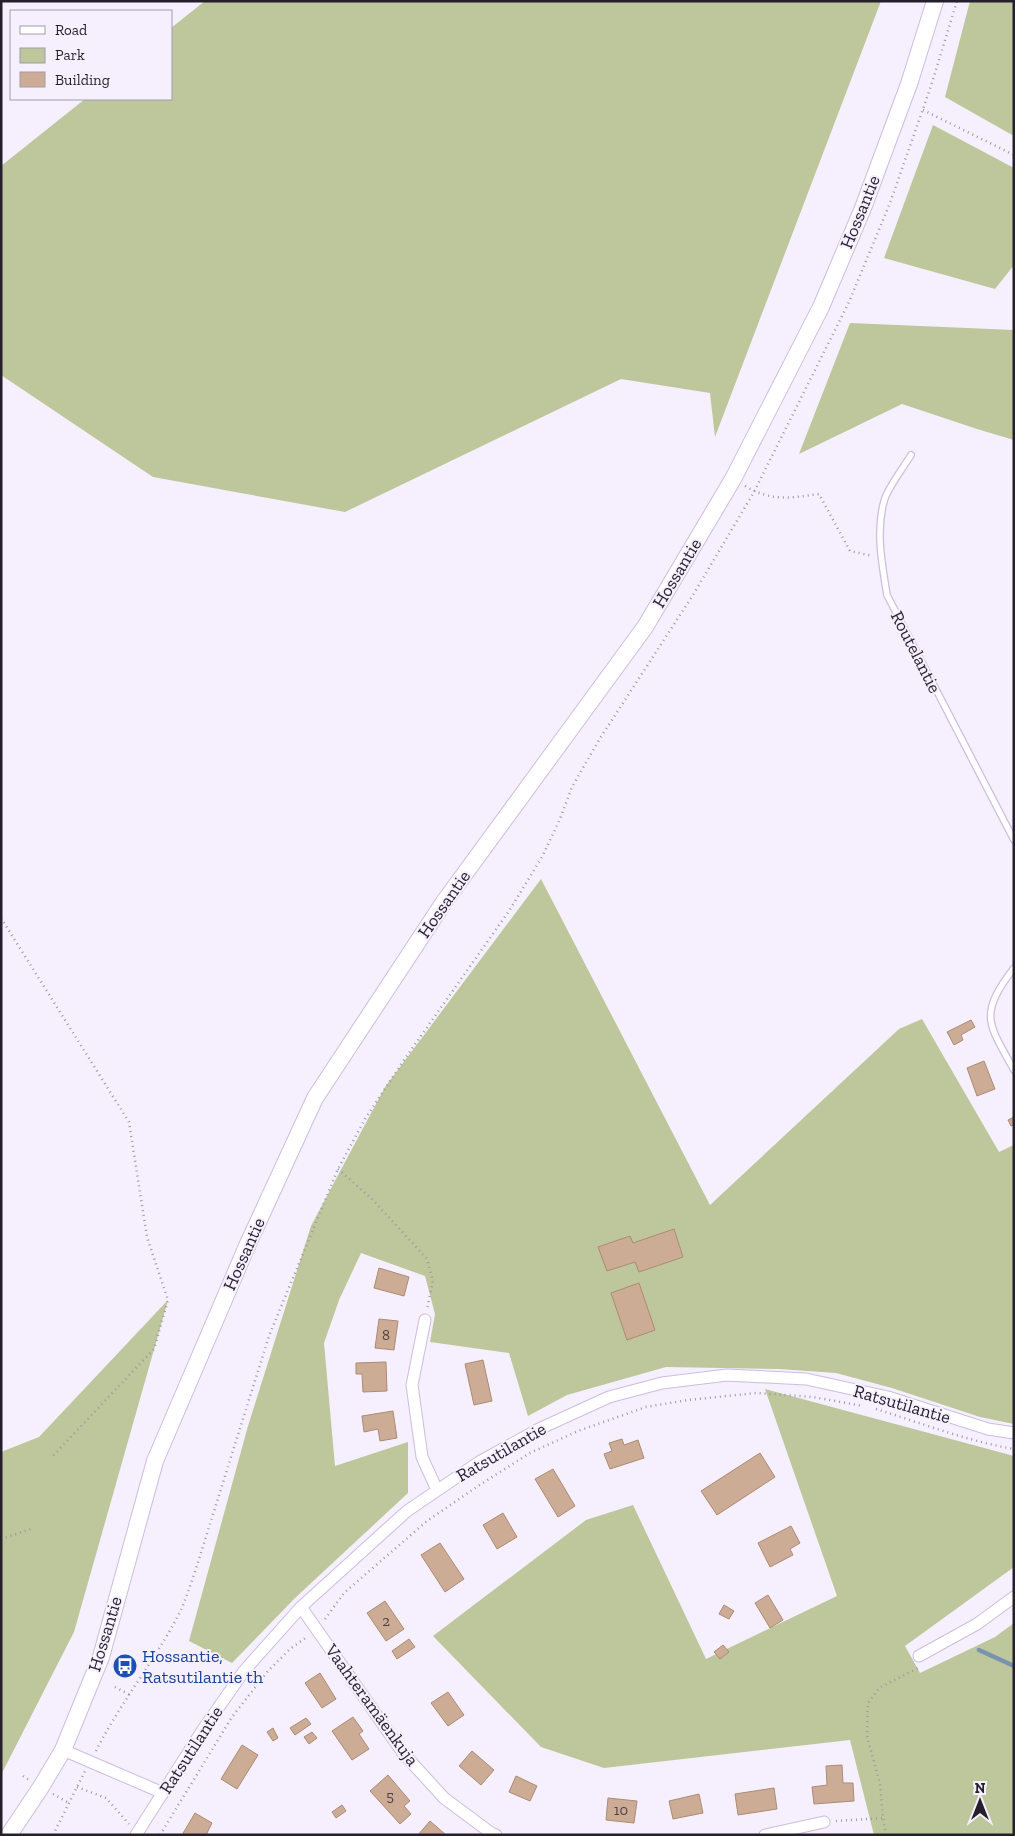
<svg xmlns="http://www.w3.org/2000/svg" width="1015" height="1836" viewBox="0 0 1015 1836" font-family="'Zilla Slab',serif">
	<rect width="100%" height="100%" fill="#f6effe"/>
	<g fill="#bec69c">
		<polygon points="205,1 881,1 715,437 710,393 621,379 345,512 153,477 1,375 1,166 85,99 171,99 171,28"/>
		<polygon points="970,1 1014,1 1014,136 945,97"/>
		<polygon points="933,125 1014,168 1014,265 995,289 884,258"/>
		<polygon points="850,323 1014,330 1014,440 977,429 902,404 799,454"/>
		<polygon points="541,879 710,1205 899,1029 922,1019 999,1152 1014,1145 1014,1424 980,1417 892,1388 836,1373 779,1369 666,1367 567,1395 528,1416 509,1353 430,1342 435,1314 425,1276 361,1253 339,1300 324,1343 335,1466 408,1442 408,1493 295,1598 232,1663 189,1641 248,1426 311,1226 385,1087"/>
		<polygon points="168,1300 74,1632 1,1775 1,1452 39,1437"/>
		<polygon points="765,1389 1014,1456 1014,1567 905,1646 920,1673 995,1637 1014,1623 1014,1835 874,1835 850,1740 604,1768 541,1747 433,1636 586,1520 633,1505 706,1659 837,1596"/>
	</g>
	<g fill="none" stroke-linecap="round" stroke-linejoin="round">
		<polyline stroke="#7b94ae" stroke-width="4.5" points="979,1650 1014,1666"/>
	</g>
	<g fill="#cdac95" stroke="#ab8b75">
		<polygon points="971,1020 975,1027 961,1035 963,1040 954,1045 947,1032"/>
		<polygon points="984,1061 995,1089 977,1096 967,1068"/>
		<polygon points="1014,1117 1014,1125 1011,1126 1008,1120"/>
		<polygon points="674,1229 683,1257 639,1272 635,1262 607,1271 598,1247 630,1236 633,1243"/>
		<polygon points="379,1268 409,1277 404,1296 374,1288"/>
		<polygon points="639,1283 655,1330 627,1340 611,1293"/>
		<polygon points="379,1319 398,1321 394,1350 375,1348"/>
		<polygon points="483,1360 492,1401 474,1405 465,1364"/>
		<polygon points="386,1362 387,1391 363,1392 362,1374 356,1374 356,1363"/>
		<polygon points="393,1411 397,1438 380,1441 378,1429 364,1432 362,1416"/>
		<polygon points="622,1439 624,1445 638,1440 644,1458 610,1469 604,1454 612,1451 609,1443"/>
		<polygon points="760,1453 775,1477 717,1515 701,1491"/>
		<polygon points="553,1469 575,1506 558,1517 535,1479"/>
		<polygon points="503,1513 517,1537 497,1549 483,1525"/>
		<polygon points="791,1526 800,1543 790,1549 793,1555 770,1567 758,1543"/>
		<polygon points="440,1543 464,1579 445,1592 421,1555"/>
		<polygon points="768,1595 783,1620 770,1628 755,1603"/>
		<polygon points="385,1601 404,1629 386,1641 367,1613"/>
		<polygon points="724,1605 734,1611 729,1619 719,1614"/>
		<polygon points="409,1639 415,1647 397,1659 392,1651"/>
		<polygon points="723,1645 729,1652 720,1659 714,1652"/>
		<polygon points="320,1673 336,1699 322,1708 305,1683"/>
		<polygon points="448,1692 464,1715 448,1726 431,1703"/>
		<polygon points="353,1717 363,1731 359,1734 369,1749 352,1760 332,1731"/>
		<polygon points="306,1718 311,1724 295,1735 290,1728"/>
		<polygon points="273,1728 278,1738 273,1741 267,1732"/>
		<polygon points="312,1732 317,1738 309,1744 304,1737"/>
		<polygon points="242,1745 258,1755 237,1789 221,1779"/>
		<polygon points="472,1751 494,1770 481,1785 459,1766"/>
		<polygon points="842,1765 843,1783 853,1783 854,1801 814,1804 812,1787 827,1785 826,1766"/>
		<polygon points="388,1775 410,1801 404,1806 411,1814 400,1824 370,1791"/>
		<polygon points="516,1776 537,1786 530,1801 509,1792"/>
		<polygon points="774,1788 777,1809 738,1815 735,1794"/>
		<polygon points="699,1794 703,1813 673,1819 669,1801"/>
		<polygon points="608,1798 637,1801 634,1823 606,1820"/>
		<polygon points="342,1805 346,1811 336,1818 332,1812"/>
		<polygon points="195,1813 212,1823 206,1835 182,1835"/>
		<polygon points="430,1821 446,1835 418,1835"/>
	</g>
	<g fill="none" stroke-linecap="round" stroke-linejoin="round">
		<defs>
			<g id="service">
				<path d="M911,455C903,468 890,485 885,498C875,529 882,564 887,595L1014,840"/>
				<path d="M1014,968C978,1015 988,1023 1014,1070"/>
			</g>
			<g id="minor">
				<polyline points="425,1320 412,1385 422,1457 437,1490"/>
				<polyline points="301,1607 403,1753 444,1798 491,1833 496,1835"/>
				<polyline points="919,1656 977,1624 1014,1597"/>
				<polyline points="63,1750 163,1793"/>
				<polyline points="136,1835 202,1731 244,1671 301,1607 407,1511 479,1462 539,1429 609,1397 662,1383 727,1375 806,1379 888,1397 988,1429 1014,1433"/>
				<polyline points="765,1835 824,1822"/>
			</g>
			<polyline id="secondary" points="9,1835 41,1787 63,1750 101,1657 155,1461 247,1246 315,1098 444,902 645,627 733,479 821,307 863,208 909,84 935,1"/>
		</defs>
		<use href="#service" stroke="#cdbddf" stroke-width="8"/>
		<use href="#minor" stroke="#cdbddf" stroke-width="13"/>
		<use href="#secondary" stroke="#cdbddf" stroke-width="18"/>
		<g stroke="#9e97a5" stroke-width="2.5" stroke-dasharray="1 4" stroke-linecap="butt">
			<polyline points="923,110 1014,155"/>
			<path d="M745,486C773,502 789,498 819,494L850,551L873,556"/>
			<polyline points="1,918 129,1122 147,1237 168,1300 154,1349 51,1458"/>
			<polyline points="338,1169 372,1199 427,1259 433,1281 427,1309"/>
			<path d="M876,1409C921,1423 967,1441 1014,1449"/>
			<polyline points="1,1539 34,1528"/>
			<polyline points="325,1619 344,1593 427,1521 478,1486 530,1453 578,1431 646,1407 688,1400 756,1393 813,1397 863,1406"/>
			<polyline points="115,1687 130,1695"/>
			<path d="M96,1751C120,1703 154,1662 179,1614C185,1602 189,1588 194,1575L269,1336L338,1169L365,1119L404,1060L509,911L542,857L560,819L572,787L599,740L693,595L754,492L849,302L890,203L931,86L957,1"/>
			<polyline points="23,1776 29,1780"/>
			<polyline points="77,1787 106,1798 129,1824"/>
			<polyline points="53,1794 69,1803"/>
			<polyline points="836,1821 883,1818"/>
			<polyline points="53,1835 85,1771"/>
			<polyline points="160,1835 232,1717 268,1671 290,1649 307,1637"/>
			<polyline points="886,1835 883,1818 880,1784 867,1736 868,1703 879,1688 918,1668"/>
		</g>
		<use href="#service" stroke="#fff" stroke-width="5.5"/>
		<use href="#minor" stroke="#fff" stroke-width="11"/>
		<use href="#secondary" stroke="#fff" stroke-width="16"/>
	</g>
	<defs>
		<symbol id="bus-disc" viewBox="-11 -11 22 22"><circle r="9.5" fill="#1a4fb4" stroke="#f6effe"/><path d="M-5-6H5V4H4V6H2V4H-2V6H-4V4H-5ZM-3.5-4V0h7V-4ZM-3.5 1.2v1.5H-2V1.2ZM2 1.2v1.5H3.5V1.2Z" fill="#fff"/></symbol>
	</defs>
	<g fill-rule="evenodd">
		<use href="#bus-disc" x="111" y="1652" width="28" height="28"/>
	</g>
	<g text-anchor="middle" stroke-width="4" stroke-linejoin="round" paint-order="stroke">
		<g font-size="15" fill="#4f4246">
			<text x="386" y="1340">8</text>
			<text x="386" y="1626">2</text>
			<text x="390" y="1801">5</text>
			<text x="621" y="1815">10</text>
		</g>
		<g font-size="18" fill="#251f2c" stroke="#f6effe">
			<text transform="translate(860 212) rotate(-68)" y="6">Hossantie</text>
			<text transform="translate(677 573) rotate(-59)" y="6">Hossantie</text>
			<text transform="translate(916 652) rotate(63)" y="6">Routelantie</text>
			<text transform="translate(444 904) rotate(-55)" y="6">Hossantie</text>
			<text transform="translate(244 1254) rotate(-66)" y="6">Hossantie</text>
			<text transform="translate(902 1404) rotate(16)" y="6">Ratsutilantie</text>
			<text transform="translate(501 1452) rotate(-30)" y="6">Ratsutilantie</text>
			<text transform="translate(105 1634) rotate(-73)" y="6">Hossantie</text>
			<text transform="translate(372 1705) rotate(54)" y="6">Vaahteramäenkuja</text>
			<text transform="translate(191 1750) rotate(-57)" y="6">Ratsutilantie</text>
		</g>
		<g font-size="18" fill="#164399" stroke="#f6effe" text-anchor="start">
			<text x="142" y="1662">Hossantie,<tspan x="142" dy="21">Ratsutilantie th</tspan></text>
		</g>
	</g>
	<rect width="1015" height="1836" fill="none" stroke="#251f2c" stroke-width="5"/>
	<rect x="10" y="10" width="162" height="90" fill="#f6effe" stroke="#a29caa"/>
	<rect x="20" y="26" width="25" height="8" fill="#ffffff" stroke="#a29caa"/>
	<text x="55" y="35" font-size="15" fill="#251f2c">Road</text>
	<rect x="20" y="48" width="25" height="15" fill="#bec69c" stroke="#a29caa"/>
	<text x="55" y="60" font-size="15" fill="#251f2c">Park</text>
	<rect x="20" y="72" width="25" height="15" fill="#cdac95" stroke="#a29caa"/>
	<text x="55" y="85" font-size="15" fill="#251f2c">Building</text>
	<g transform="translate(980 1801)" stroke="#f6effe" stroke-width="4" paint-order="stroke">
	<path d="M0-4L9 19L0 12L-9 19Z" fill="#251f2c"/>
	<text y="-8" font-size="14" font-weight="bold" text-anchor="middle" fill="#251f2c">N</text>
	</g>
</svg>
